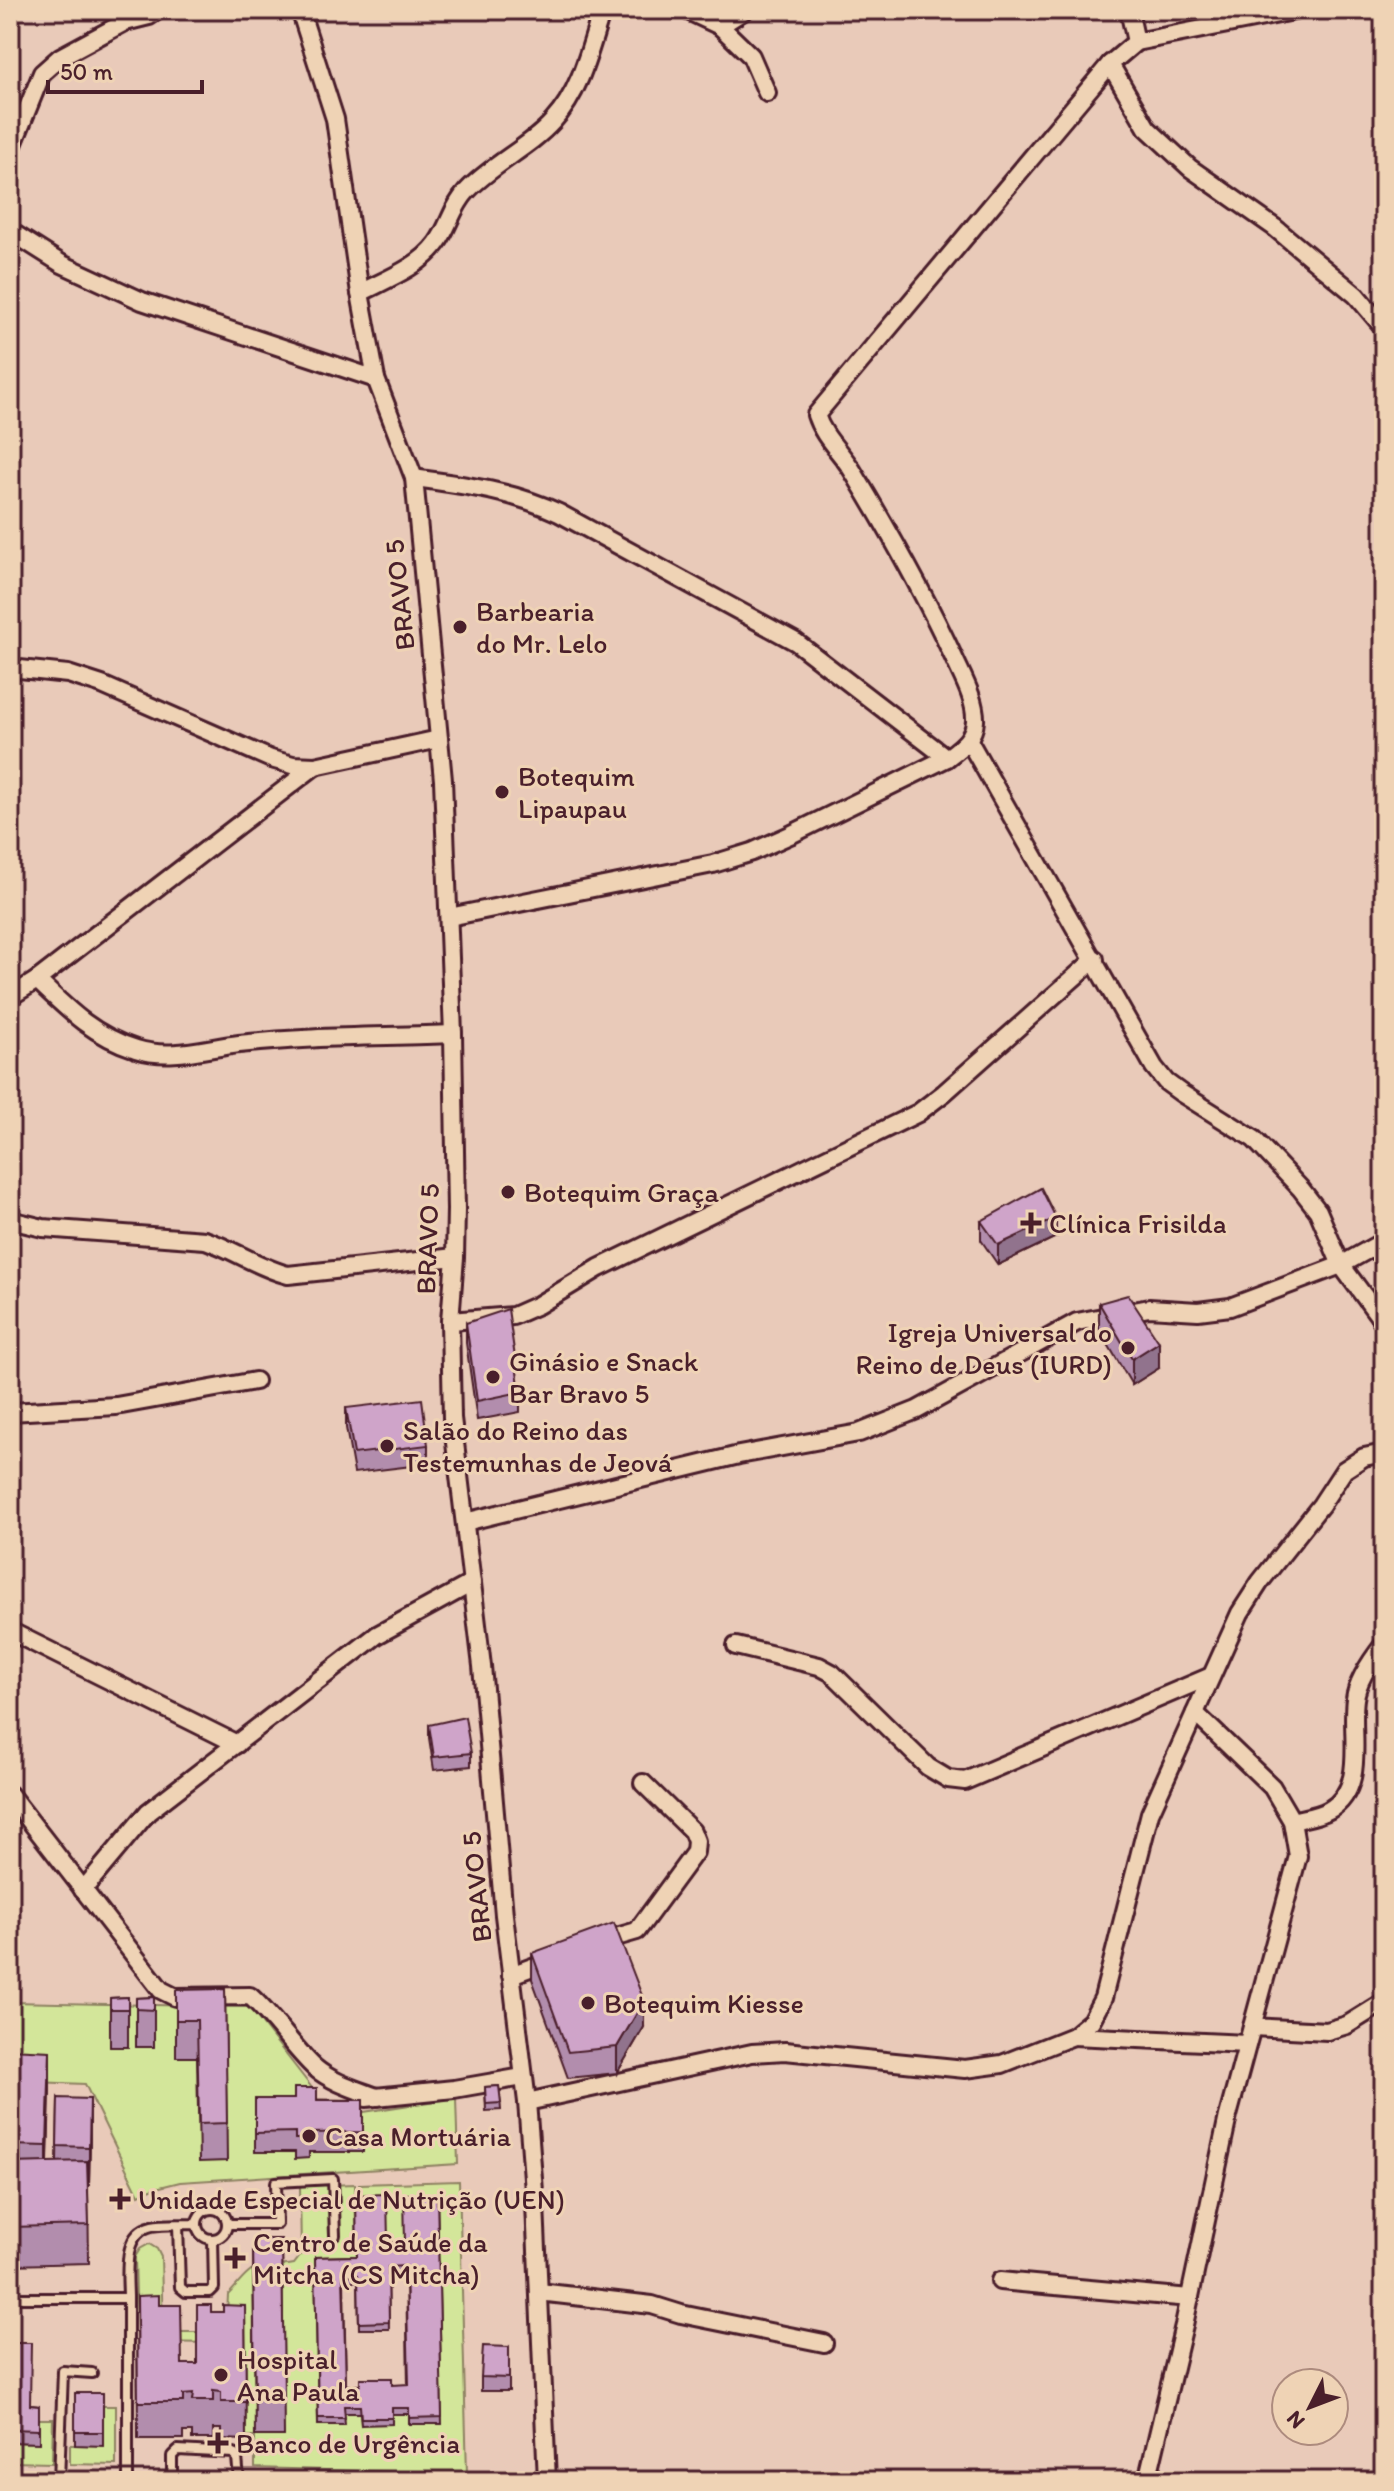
<svg xmlns="http://www.w3.org/2000/svg" width="1394" height="2491" viewBox="0 0 1394 2491" font-family="Itim,sans-serif">
	<rect width="100%" height="100%" fill="#e9cab9"/>
	<filter id="ink" filterUnits="userSpaceOnUse"><feTurbulence type="fractalNoise" baseFrequency=".0125" numOctaves="2"/><feDisplacementMap in="SourceGraphic" scale="16" xChannelSelector="R" yChannelSelector="G"/><feConvolveMatrix kernelMatrix="1 2 1 2 8 2 1 2 1" color-interpolation-filters="sRGB"/></filter>
	<g filter="url(#ink)">
		<g fill="#d3e69a" stroke="#8e8262" stroke-width="2">
			<polygon points="10,2002 249,2007 316,2093 317,2119 456,2098 458,2164 180,2182 148,2190 139,2195 85,2084 10,2081"/>
			<path d="M459,2181L467,2474L255,2468V2437L246,2436L210,2343L159,2342V2333H137L135,2257L140,2249L149,2244L157,2249L161,2257L163,2332H226L228,2295C237,2286 249,2268 262,2266C273,2264 283,2267 294,2264L301,2255L300,2186L355,2184L357,2263H335L318,2425H344V2413H360L361,2425L392,2414H409V2424H441L405,2249H388L360,2201L359,2184Z"/>
			<polygon points="103,2406 116,2406 116,2465 70,2464 70,2445 102,2445"/>
			<polygon points="39,2419 53,2419 52,2463 10,2462 10,2442 38,2443"/>
		</g>
		<g fill="none" stroke-linecap="round" stroke-linejoin="round">
			<defs>
				<g id="service">
					<circle cx="212" cy="2224" r="15"/>
					<polyline points="227,2224 277,2224 276,2182 333,2179 335,2235"/>
					<polyline points="178,2225 180,2287 186,2292 210,2292 214,2288 213,2239"/>
					<path d="M10,2298H128C128,2275 121,2233 152,2226C166,2223 182,2225 197,2224"/>
					<polyline points="128,2298 128,2481"/>
					<polyline points="59,2481 63,2371 92,2373"/>
					<polyline points="172,2481 172,2456 178,2450 233,2453 237,2457 239,2481"/>
				</g>
				<g id="minor">
					<polyline points="300,10 335,119 360,293 376,379 414,478 443,780 453,1034 456,1210 455,1257 450,1321 452,1418 482,1666 504,1915 527,2102 535,2204 547,2481"/>
					<polyline points="686,10 720,26 751,56 767,93"/>
					<polyline points="1129,10 1136,42"/>
					<polyline points="720,26 745,10"/>
					<polyline points="1110,64 1147,128 1190,168 1274,227 1356,295 1384,328"/>
					<polyline points="10,152 42,73 60,57 125,22 149,16 158,10"/>
					<polyline points="10,231 62,264 142,301 376,379"/>
					<path d="M360,293C385,280 420,267 437,243C449,227 452,207 467,191C492,164 529,148 553,121C581,91 590,48 602,10"/>
					<path d="M414,478C465,485 512,491 559,513L796,642L947,758"/>
					<polyline points="10,668 68,674 102,685 271,759 293,765 315,766 439,739"/>
					<polyline points="969,741 1154,1067 1166,1082 1181,1093 1254,1139 1301,1189 1318,1211 1341,1265 1384,1323"/>
					<path d="M449,917L713,864L752,852L790,835L947,758C960,748 974,739 975,721C976,700 962,676 954,658C924,593 889,531 852,470C840,451 823,437 816,415L1110,64L1136,42L1299,10"/>
					<path d="M37,980C68,1010 94,1036 136,1049C170,1060 205,1048 239,1044C309,1036 382,1037 453,1034"/>
					<polyline points="10,997 37,980 315,766"/>
					<path d="M10,1220L43,1228L205,1240C233,1249 259,1268 288,1275L455,1257"/>
					<polyline points="450,1321 513,1316 538,1305 599,1268 918,1113 944,1093 1095,959"/>
					<polyline points="10,1412 116,1406 255,1381"/>
					<polyline points="465,1522 739,1455 859,1433 917,1410 1077,1322 1149,1308 1198,1311 1230,1307 1341,1265 1384,1241"/>
					<polyline points="10,1631 237,1744"/>
					<polyline points="736,1646 819,1666 832,1673 928,1767 948,1779 965,1781 1211,1676"/>
					<path d="M10,1795L161,1990L175,1997L250,1996C274,2017 291,2045 314,2067C331,2082 355,2089 377,2097"/>
					<path d="M1292,1821C1303,1818 1319,1816 1329,1810C1367,1788 1350,1735 1355,1699C1357,1680 1373,1658 1384,1644"/>
					<polyline points="83,1890 148,1812 377,1635 472,1583"/>
					<polyline points="599,1942 637,1931 695,1852 696,1841 692,1831 643,1783"/>
					<polyline points="511,1975 551,1960"/>
					<polyline points="1252,2027 1327,2031 1347,2025 1384,2002"/>
					<polyline points="1073,2036 1247,2044"/>
					<polyline points="366,2098 454,2089 523,2077"/>
					<polyline points="527,2102 752,2053 785,2051 965,2069 1002,2064 1073,2036 1091,2021 1103,1998 1150,1813 1240,1613 1260,1582 1321,1505 1344,1470 1364,1457 1384,1453"/>
					<polyline points="1000,2281 1190,2298"/>
					<polyline points="539,2292 652,2305 681,2314 824,2343"/>
					<polyline points="1147,2481 1184,2325 1228,2116 1298,1856 1292,1821 1272,1787 1195,1713"/>
				</g>
			</defs>
			<use href="#service" stroke="#4a1f2b" stroke-width="14"/>
			<use href="#minor" stroke="#4a1f2b" stroke-width="22"/>
			<use href="#service" stroke="#efd3b5" stroke-width="8"/>
			<use href="#minor" stroke="#efd3b5" stroke-width="16"/>
		</g>
		<g fill="#b28dad" stroke="#4a1f2b" stroke-width="2" fill-rule="evenodd">
			<polygon points="981,1221 1056,1237 998,1265 981,1240"/>
			<polygon points="1099,1303 1159,1368 1132,1385 1099,1329"/>
			<polygon points="466,1323 520,1392 520,1412 477,1420 466,1343"/>
			<polygon points="346,1408 428,1445 428,1464 354,1473 346,1428"/>
			<polygon points="429,1725 471,1753 471,1766 434,1770 429,1738"/>
			<polygon points="532,1953 644,2027 617,2073 568,2078 532,1979"/>
			<polygon points="225,1989 227,2161 199,2162 197,2057 176,2057 176,1990"/>
			<polygon points="128,1997 128,2047 110,2047 110,1998"/>
			<polygon points="154,1997 154,2047 136,2047 136,1998"/>
			<polygon points="10,2049 50,2089 48,2162 57,2162 58,2098 90,2137 89,2185 88,2185 89,2263 10,2265"/>
			<polygon points="499,2086 501,2110 486,2111 485,2087"/>
			<polygon points="255,2099 363,2100 363,2152 309,2152 309,2158 295,2159 295,2152 255,2152"/>
			<path d="M437,2194L442,2424H409V2414H392V2424L361,2425L360,2413H344L345,2425H318L315,2257L357,2256L388,2242H405ZM388,2273H406L408,2385H346L344,2282L358,2281L359,2329H389Z"/>
			<polygon points="253,2239 282,2239 284,2436 255,2436"/>
			<polygon points="137,2296 159,2305 182,2364 197,2364 211,2312 223,2312 245,2306 246,2440 221,2439 221,2429 213,2429 213,2439 192,2439 192,2432 183,2432 183,2439 138,2439"/>
			<polygon points="10,2343 30,2405 39,2406 39,2443 10,2442"/>
			<polygon points="509,2347 509,2391 481,2391 481,2377"/>
			<polygon points="75,2393 103,2393 103,2446 75,2445"/>
		</g>
		<g fill="#91738d" stroke="#4a1f2b" stroke-width="2">
			<polygon points="1056,1218 1056,1237 998,1265 998,1245"/>
			<polygon points="1159,1342 1159,1368 1132,1385 1132,1359"/>
			<polygon points="644,2001 644,2027 617,2073 617,2047"/>
			<polygon points="50,2051 50,2089 47,2184 47,2146"/>
			<polygon points="90,2099 90,2137 89,2185 89,2147"/>
		</g>
		<g fill="#cfa4c9" stroke="#4a1f2b" stroke-width="2" fill-rule="evenodd">
			<polygon points="1041,1188 1056,1218 998,1245 981,1221"/>
			<polygon points="1128,1295 1159,1342 1132,1359 1099,1303"/>
			<polygon points="508,1309 520,1392 477,1401 466,1323"/>
			<polygon points="422,1399 428,1445 354,1454 346,1408"/>
			<polygon points="465,1717 471,1753 434,1757 429,1725"/>
			<polygon points="614,1923 644,2001 617,2047 568,2052 532,1953"/>
			<polygon points="225,1989 227,2123 199,2124 197,2020 176,2020 176,1990"/>
			<polygon points="128,1997 128,2009 110,2009 110,1998"/>
			<polygon points="154,1997 154,2010 136,2009 136,1998"/>
			<polygon points="10,2049 50,2051 47,2146 10,2145"/>
			<polygon points="499,2086 501,2103 486,2104 485,2087"/>
			<polygon points="294,2088 317,2088 317,2100 363,2100 363,2132 309,2133 309,2139 295,2139 295,2132 255,2133 255,2099 294,2099"/>
			<polygon points="58,2098 90,2099 89,2147 57,2146"/>
			<polygon points="87,2161 89,2225 10,2227 10,2163"/>
			<path d="M387,2194L388,2242H405L404,2194H437L442,2417L409,2418V2408H392V2418H361L360,2406H344L345,2418H318L315,2257L357,2256L356,2195ZM406,2266L409,2384L392,2385V2378H360V2385H346L343,2275H358L359,2323L389,2322L388,2267Z"/>
			<polygon points="253,2239 282,2239 284,2398 255,2398"/>
			<polygon points="159,2295 159,2305 181,2305 182,2364 197,2364 197,2305 211,2305 211,2312 223,2312 223,2305 245,2306 246,2402 221,2402 221,2392 213,2391 213,2401 192,2401 193,2394 183,2395 183,2402 138,2402 137,2296"/>
			<polygon points="10,2343 31,2343 30,2405 39,2406 39,2430 10,2429"/>
			<polygon points="483,2346 509,2347 509,2378 481,2377"/>
			<rect x="75" y="2393" width="28" height="39"/>
		</g>
	</g>
	<g fill="#4a1f2b" stroke="#efd3b5" stroke-width="3">
		<circle cx="460" cy="627" r="8"/>
		<circle cx="502" cy="792" r="8"/>
		<circle cx="508" cy="1192" r="8"/>
		<path d="M1027 1211h8v8h8v8h-8v8h-8v-8h-8v-8h8z"/>
		<circle cx="1128" cy="1348" r="8"/>
		<circle cx="493" cy="1377" r="8"/>
		<circle cx="387" cy="1446" r="8"/>
		<circle cx="588" cy="2003" r="8"/>
		<circle cx="309" cy="2136" r="8"/>
		<path d="M116 2187h8v8h8v8h-8v8h-8v-8h-8v-8h8z"/>
		<path d="M231 2246h8v8h8v8h-8v8h-8v-8h-8v-8h8z"/>
		<circle cx="221" cy="2375" r="8"/>
		<path d="M214 2431h8v8h8v8h-8v8h-8v-8h-8v-8h8z"/>
	</g>
	<g text-anchor="middle" stroke-width="6" stroke-linejoin="round" paint-order="stroke">
		<g font-size="28" fill="#4a1f2b" stroke="#efd3b5">
			<text transform="translate(399 595) rotate(-96)" y="10">BRAVO 5</text>
			<text transform="translate(427 1239) rotate(-88)" y="10">BRAVO 5</text>
			<text transform="translate(476 1887) rotate(-96)" y="10">BRAVO 5</text>
		</g>
		<g font-size="28" fill="#4a1f2b" stroke="#efd3b5" text-anchor="start">
			<text x="476" y="621">Barbearia<tspan x="476" dy="32">do Mr. Lelo</tspan></text>
			<text x="518" y="786">Botequim<tspan x="518" dy="32">Lipaupau</tspan></text>
			<text x="524" y="1202">Botequim Graça</text>
			<text x="1049" y="1233">Clínica Frisilda</text>
			<text x="1112" y="1342" text-anchor="end">Igreja Universal do<tspan x="1112" dy="32">Reino de Deus (IURD)</tspan></text>
			<text x="509" y="1371">Ginásio e Snack<tspan x="509" dy="32">Bar Bravo 5</tspan></text>
			<text x="403" y="1440">Salão do Reino das<tspan x="403" dy="32">Testemunhas de Jeová</tspan></text>
			<text x="604" y="2013">Botequim Kiesse</text>
			<text x="325" y="2146">Casa Mortuária</text>
			<text x="138" y="2209">Unidade Especial de Nutrição (UEN)</text>
			<text x="253" y="2252">Centro de Saúde da<tspan x="253" dy="32">Mitcha (CS Mitcha)</tspan></text>
			<text x="237" y="2369">Hospital<tspan x="237" dy="32">Ana Paula</tspan></text>
			<text x="236" y="2453">Banco de Urgência</text>
		</g>
	</g>
	<rect width="1394" height="2491" fill="none" stroke="#efd3b5" stroke-width="40"/>
	<rect x="20" y="20" width="1354" height="2451" fill="none" stroke="#4a1f2b" stroke-width="3" filter="url(#ink)"/>
	<g transform="translate(1310 2407) rotate(228)"><circle r="38" fill="#efd3b5" stroke="#ad8b7e" stroke-width="2"/>
	<path d="M0-6L14 30L0 20L-14 30Z" fill="#4a1f2b"/>
	<text y="-12" font-size="22" font-weight="bold" text-anchor="middle" fill="#4a1f2b">N</text>
	</g>
	<path d="M48 80v12h154v-12" fill="none" stroke="#4a1f2b" stroke-width="4"/>
	<text x="60" y="80" font-size="24" fill="#4a1f2b" stroke="#efd3b5" stroke-width="6" paint-order="stroke">50 m</text>
</svg>
